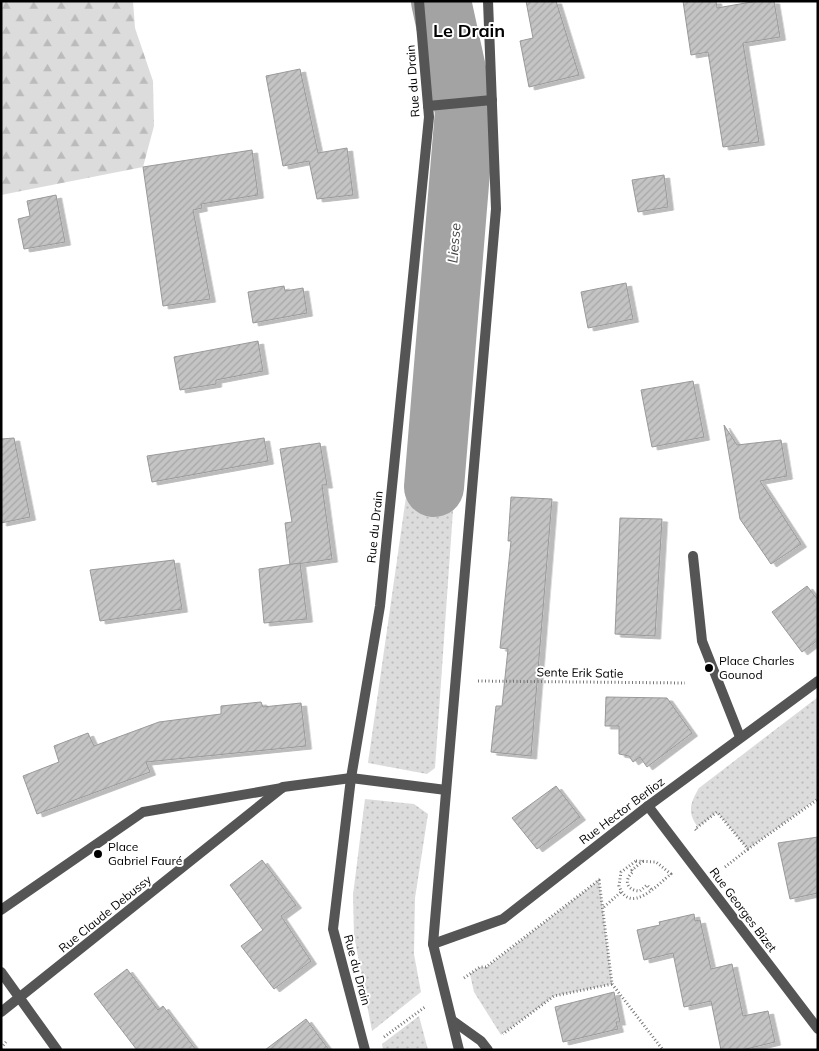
<svg xmlns="http://www.w3.org/2000/svg" width="819" height="1051" viewBox="0 0 819 1051" font-family="Mulish,sans-serif">
	<defs>
		<pattern id="grass-dots" width="8" height="8" patternUnits="userSpaceOnUse" patternTransform="scale(1.25)"><rect width="8" height="8" fill="#dcdcdc"/><path d="M2 2h.1M6 6h.1" fill="none" stroke="#bbb" stroke-width="1.8" stroke-linecap="round"/></pattern>
		<pattern id="forest-firs" width="22" height="20" patternUnits="userSpaceOnUse" patternTransform="scale(1.25)"><rect width="22" height="20" fill="#dcdcdc"/><path d="M5 1l3.5 6h-7zM16 11l3.5 6h-7z" fill="#bbb"/></pattern>
		<pattern id="building-hatch" width="6" height="6" patternUnits="userSpaceOnUse" patternTransform="scale(1.25)"><rect width="6" height="6" fill="#c4c4c4"/><path d="M-1 1l2-2M0 6l6-6M5 7l2-2" fill="none" stroke="#a7a7a7"/></pattern>
		<filter id="shadow"><feDropShadow dx="5.5" dy="3" stdDeviation="0" flood-color="#0004"/></filter>
	</defs>
	<rect width="100%" height="100%" fill="#fff"/>
	<g fill="url(#grass-dots)">
		<polygon points="409,476 455,482 435,768 427,774 368,763"/>
		<path d="M818,697V798L748,849L717,812L698,827C687,813 690,803 699,788Z"/>
		<polygon points="365,799 414,804 428,814 415,898 414,954 421,992 372,1031 354,935 353,895"/>
		<polygon points="599,880 612,984 554,996 501,1035 474,992 470,974 480,967 487,967"/>
		<polygon points="419,1016 428,1050 383,1050 382,1044"/>
	</g>
	<polygon fill="url(#forest-firs)" points="1,1 133,1 135,28 153,81 154,126 143,167 1,195"/>
	<g fill="none" stroke-linecap="round" stroke-linejoin="round">
		<polyline stroke="#a3a3a3" stroke-width="60" points="434,487 465,111 441,1"/>
	</g>
	<g fill="url(#building-hatch)" stroke="#999" filter="url(#shadow)">
		<polygon points="526,1 556,1 579,75 529,87 520,41 533,38"/>
		<polygon points="683,1 716,1 717,8 757,1 774,1 780,37 743,43 759,142 723,147 708,52 691,55"/>
		<polygon points="300,69 318,153 347,148 353,195 317,199 309,161 283,166 266,76"/>
		<polygon points="252,150 258,195 201,204 202,208 193,210 210,299 163,306 143,167"/>
		<polygon points="664,175 668,207 638,212 632,180"/>
		<polygon points="56,195 65,242 24,249 18,219 30,216 27,201"/>
		<polygon points="626,283 633,319 588,328 581,292"/>
		<polygon points="284,286 285,291 303,288 307,313 253,323 248,292"/>
		<polygon points="258,341 263,371 216,380 216,384 180,390 174,357"/>
		<polygon points="693,381 704,437 652,447 641,390"/>
		<polygon points="724,425 737,445 781,440 787,476 760,481 801,544 771,564 740,519"/>
		<polygon points="14,438 30,517 1,523 1,439"/>
		<polygon points="264,438 268,461 152,482 147,456"/>
		<polygon points="320,443 327,485 322,485 332,559 290,565 285,523 292,522 280,449"/>
		<polygon points="511,497 552,499 531,756 491,752 496,706 502,706 508,649 500,648 511,541 508,541"/>
		<polygon points="620,518 662,519 655,636 615,634"/>
		<polygon points="174,560 182,609 100,621 90,570"/>
		<polygon points="300,563 307,619 264,623 259,569"/>
		<polygon points="807,586 818,600 818,640 802,652 772,612"/>
		<polygon points="606,697 667,698 692,733 647,767 640,757 633,762 629,756 619,754 619,726 605,726"/>
		<polygon points="261,702 263,707 301,703 306,746 146,762 150,772 37,814 23,776 59,762 54,746 88,733 94,746 159,722 221,714 221,706"/>
		<polygon points="556,786 580,817 537,849 512,818"/>
		<polygon points="818,837 818,893 790,899 778,843"/>
		<polygon points="262,860 296,905 281,916 311,961 274,989 241,946 263,930 230,885"/>
		<polygon points="694,914 695,921 700,920 711,969 732,964 743,1016 768,1011 775,1042 742,1050 721,1050 711,1001 684,1007 673,953 644,960 637,930 660,925 659,922"/>
		<polygon points="127,969 158,1010 163,1006 196,1050 137,1050 94,994"/>
		<polygon points="614,992 620,1022 616,1022 618,1029 563,1042 555,1007"/>
		<polygon points="306,1019 329,1050 265,1050"/>
	</g>
	<g fill="none" stroke-linecap="round" stroke-linejoin="round">
		<g stroke="#777" stroke-width="3" stroke-dasharray="1 2.5" stroke-linecap="butt">
			<polyline points="478,681 685,683"/>
			<polyline points="696,830 695,829 717,812 748,849 818,799"/>
			<path d="M636,861L656,862L671,874C658,884 630,916 619,886L621,872Z"/>
			<path d="M643,861L632,870L633,872C623,880 627,891 640,891L647,885L652,890"/>
			<polyline points="725,867 748,849"/>
			<polyline points="604,907 621,892"/>
			<polyline points="464,978 480,967 486,967 599,880 612,984 554,996 503,1034"/>
			<polyline points="612,984 663,1050"/>
			<polyline points="384,1037 425,1007"/>
			<polyline points="1,1048 6,1042"/>
		</g>
		<g stroke="#555" stroke-width="10">
			<polyline points="428,106 492,100"/>
			<polyline points="693,556 702,641 740,737"/>
			<polyline points="648,806 818,1029"/>
			<polyline points="1,910 143,812 282,788"/>
			<polyline points="433,944 503,919 648,806 818,681"/>
			<polyline points="1,972 57,1050"/>
			<polyline points="1,1012 283,787 351,778 446,790"/>
			<polyline points="453,1021 481,1041 488,1050"/>
			<polyline points="365,1050 333,929 351,778 380,606 429,117 419,1"/>
			<polyline points="459,1050 433,944 496,209 488,1"/>
		</g>
	</g>
	<g fill="#000" stroke="#fff" stroke-width="2">
		<circle cx="709" cy="668" r="5"/>
		<circle cx="98" cy="854" r="5"/>
	</g>
	<g text-anchor="middle" stroke-width="4" stroke-linejoin="round" paint-order="stroke">
		<g font-size="12" fill="#000" stroke="#fff">
			<text transform="translate(413 81) rotate(-94)" y="4">Rue du Drain</text>
			<text transform="translate(375 527) rotate(-84)" y="4">Rue du Drain</text>
			<text transform="translate(580 673) rotate(1)" y="4">Sente Erik Satie</text>
			<text transform="translate(622 811) rotate(-37)" y="4">Rue Hector Berlioz</text>
			<text transform="translate(743 910) rotate(53)" y="4">Rue Georges Bizet</text>
			<text transform="translate(105 914) rotate(-39)" y="4">Rue Claude Debussy</text>
			<text transform="translate(357 970) rotate(75)" y="4">Rue du Drain</text>
		</g>
		<g font-size="12" fill="#000" stroke="#fff" text-anchor="start">
			<text x="719" y="665">Place Charles<tspan x="719" dy="14">Gounod</tspan></text>
			<text x="108" y="851">Place<tspan x="108" dy="14">Gabriel Fauré</tspan></text>
		</g>
		<g font-size="14" font-style="italic" fill="#444" stroke="#fff">
			<text transform="translate(454 243) rotate(-85)" y="5">Liesse</text>
		</g>
		<g font-size="18" font-weight="bold" fill="#000" stroke="#fff">
			<text x="469" y="37">Le Drain</text>
		</g>
	</g>
	<rect width="819" height="1051" fill="none" stroke="#000000" stroke-width="5"/>
</svg>
